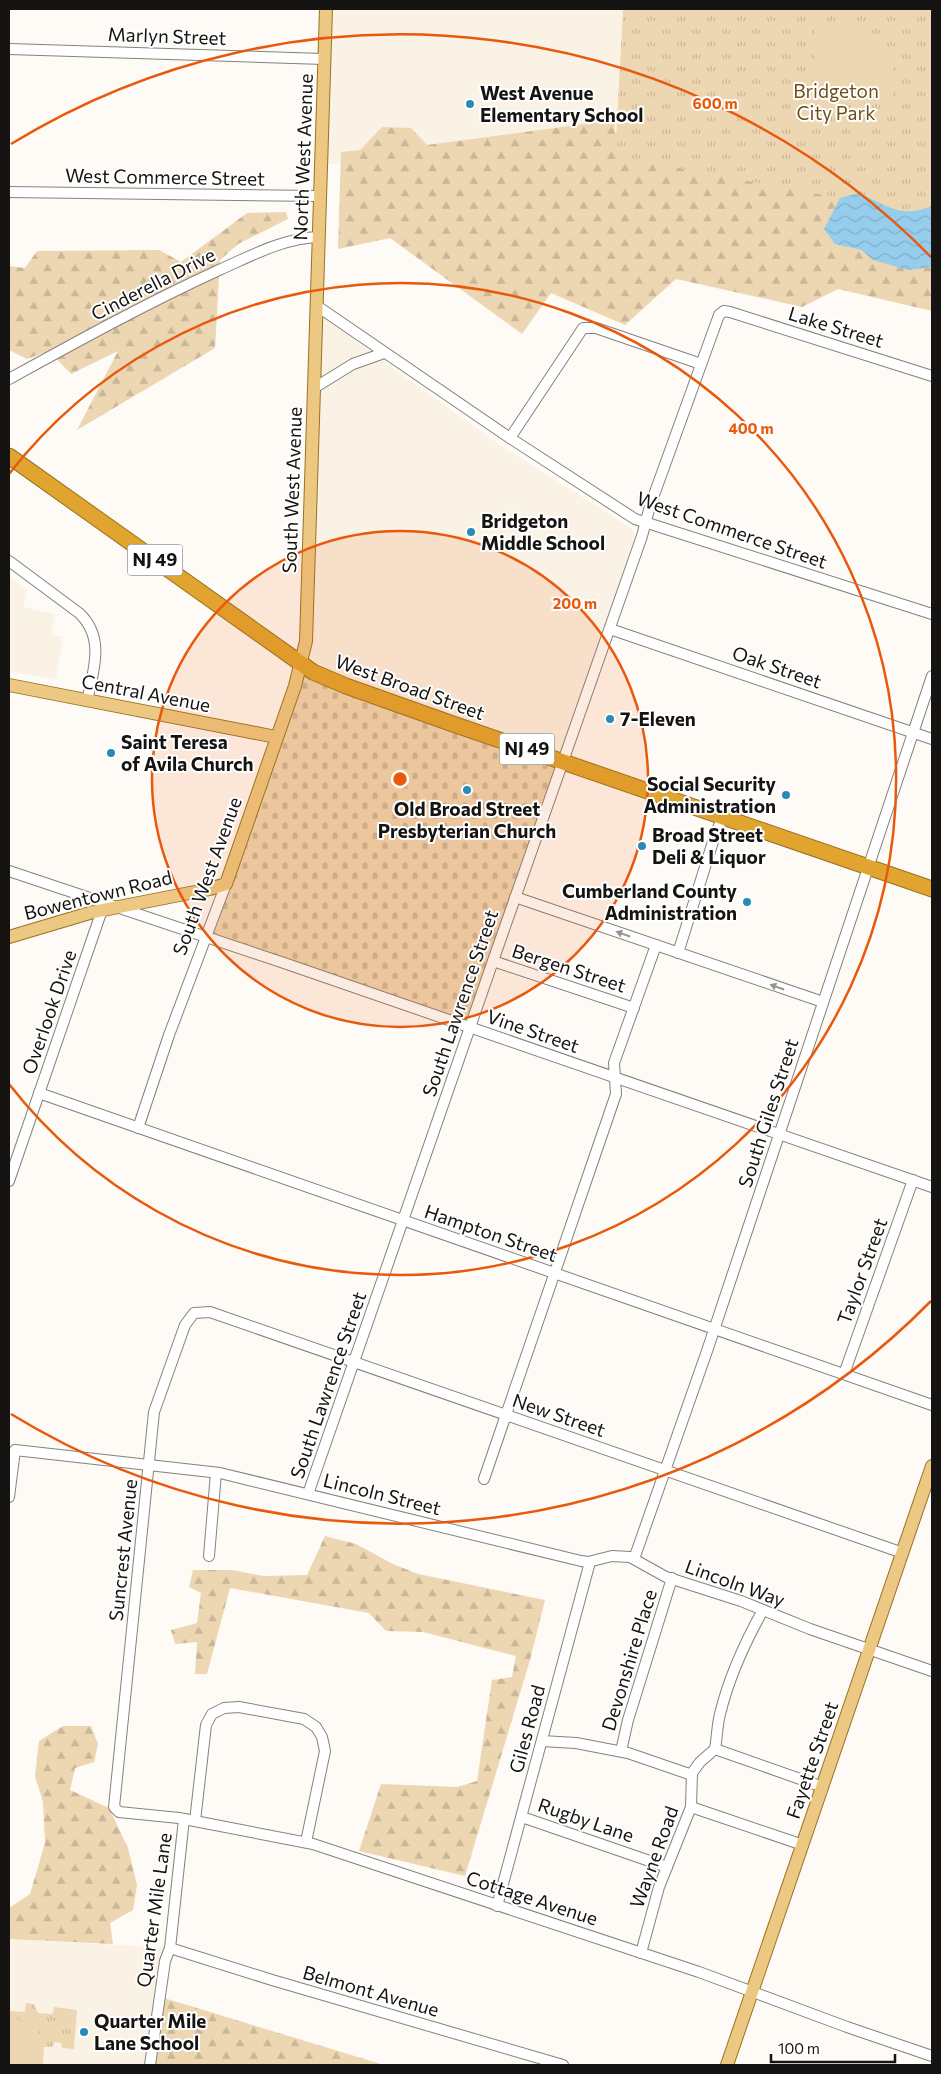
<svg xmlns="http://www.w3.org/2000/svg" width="941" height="2074" viewBox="0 0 941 2074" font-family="Commissioner,sans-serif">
	<defs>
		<pattern id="forest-firs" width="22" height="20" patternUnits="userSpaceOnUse" patternTransform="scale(1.25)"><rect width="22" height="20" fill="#edd6b2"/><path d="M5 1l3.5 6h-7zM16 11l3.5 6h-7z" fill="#cab798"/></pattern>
		<pattern id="cemetery-stones" width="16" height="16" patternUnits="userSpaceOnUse" patternTransform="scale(1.25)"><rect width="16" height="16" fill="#edd6b2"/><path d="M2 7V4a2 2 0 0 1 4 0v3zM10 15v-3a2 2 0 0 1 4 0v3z" fill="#cab798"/></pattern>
		<pattern id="park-tufts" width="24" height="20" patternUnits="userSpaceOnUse" patternTransform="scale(1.25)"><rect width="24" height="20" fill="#edd6b2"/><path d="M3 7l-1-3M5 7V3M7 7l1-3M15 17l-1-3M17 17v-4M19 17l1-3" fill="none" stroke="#cab798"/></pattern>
		<pattern id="water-waves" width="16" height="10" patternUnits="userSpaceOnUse" patternTransform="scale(1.25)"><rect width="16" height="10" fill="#96cdec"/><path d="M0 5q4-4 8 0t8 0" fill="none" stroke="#80afc9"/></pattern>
	</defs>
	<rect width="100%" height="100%" fill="#fefaf5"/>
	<g fill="#faf2e5">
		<polygon points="326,9 623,9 615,156 321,164"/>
		<polygon points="317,306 358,343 503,447 631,528 635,535 563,761 302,665"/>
		<polygon points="9,577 27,590 23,607 55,614 51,635 63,637 56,680 9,671"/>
		<polygon points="9,1939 170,1948 155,2065 9,2065"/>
	</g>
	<g fill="url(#forest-firs)">
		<polygon points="614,120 615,133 870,128 835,244 861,250 873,260 932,267 932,311 838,289 802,307 676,279 625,325 551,293 522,334 390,238 338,249 341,152 360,150 382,127 411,128 427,145"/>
		<polygon points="286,212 288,219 238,244 220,260 215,348 77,430 118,351 71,374 49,351 27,359 9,350 9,266 25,268 37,251 159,250 181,262 247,213"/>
		<polygon points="325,1536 356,1544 393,1564 418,1574 545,1600 530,1660 465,1876 359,1851 381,1784 457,1787 477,1781 492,1680 512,1677 516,1656 423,1632 386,1631 369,1613 230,1588 207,1674 195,1674 197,1642 175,1644 171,1630 197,1623 201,1593 189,1587 193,1570 231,1570 264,1576 307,1575"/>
		<polygon points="63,1726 91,1726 98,1744 94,1762 75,1768 70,1790 109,1808 128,1848 137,1885 133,1910 110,1923 113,1944 9,1939 9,1908 30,1894 45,1843 43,1802 35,1776 39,1741"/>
		<polygon points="164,1998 384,2065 155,2065"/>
	</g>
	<polygon fill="url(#cemetery-stones)" points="302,665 563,761 469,1028 206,937"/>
	<g fill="url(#park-tufts)">
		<polygon points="623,9 932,9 932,267 908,270 873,260 861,250 835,244 824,229 839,198 615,156"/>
		<polygon points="26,2003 34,2004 38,2013 51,2014 53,2013 54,2007 77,2010 74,2049 62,2048 61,2043 54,2042 53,2047 44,2047 43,2065 9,2065 9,2011 25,2012"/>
	</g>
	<g fill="#edd6b2">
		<path d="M840,25C881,29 903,61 892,101L815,103V30Z"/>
		<polygon points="28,2011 43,2028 34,2036 19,2018"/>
		<path d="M9,2014C25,2021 46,2047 40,2065H9Z"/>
	</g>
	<path fill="url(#water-waves)" d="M858,193C888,205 898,219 932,206V267L908,270L873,260L861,250L835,244L824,229L840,198Z"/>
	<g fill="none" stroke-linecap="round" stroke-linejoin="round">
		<defs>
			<g id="minor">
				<polyline points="9,49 324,59"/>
				<polyline points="9,192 320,196"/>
				<polyline points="317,306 510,438 635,519 932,614"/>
				<path d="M9,379C78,341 147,303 219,270C251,256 283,238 319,237"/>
				<polyline points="314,388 353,364 384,353"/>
				<polyline points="510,438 583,328 596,328 701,364"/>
				<path d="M9,561L79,613C105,637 94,669 87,701"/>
				<polyline points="610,629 932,739"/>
				<polyline points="9,871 284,963 932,1187"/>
				<polyline points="515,897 823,1002"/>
				<polyline points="678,953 716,832 723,817"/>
				<polyline points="493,961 634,1008"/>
				<polyline points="39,1093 932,1405"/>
				<polyline points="138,1128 169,1035 226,884"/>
				<polyline points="9,1181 102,910"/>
				<polyline points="844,1374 913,1180"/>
				<polyline points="484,1479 616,1094 614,1063 656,945"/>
				<polyline points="308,1494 493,961 642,536 650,506 719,315 724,311 730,312 932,376"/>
				<polyline points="9,1497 15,1450 220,1473 581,1561 588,1562 612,1556 630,1557 666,1577 741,1601 810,1629 932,1671"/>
				<polyline points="903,1553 210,1312 194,1313 185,1325 154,1412 114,1807 119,1812 179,1818 313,1844 699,1972 847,2027 932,2056"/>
				<polyline points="209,1556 216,1473"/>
				<polyline points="634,1559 707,1351 932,676"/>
				<polyline points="542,1741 576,1743 628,1753 692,1775"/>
				<polyline points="715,1749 823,1787"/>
				<polyline points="621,1751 628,1720 672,1578"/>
				<polyline points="691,1807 803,1845"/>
				<polyline points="522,1817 667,1867"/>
				<polyline points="195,1821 206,1725 212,1714 224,1708 239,1707 304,1719 316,1727 322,1737 325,1751 306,1842"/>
				<polyline points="497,1906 590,1562"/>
				<polyline points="170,1948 272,1980 563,2065"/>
				<path d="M641,1953L659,1887L691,1807L692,1773L700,1762L715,1749C717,1738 717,1726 720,1714C729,1677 744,1644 763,1610"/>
				<polyline points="150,2065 165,1961 170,1948 184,1819"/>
			</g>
			<g id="major">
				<polyline points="9,685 276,737"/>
				<polyline points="9,937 93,912 210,889 226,884 295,686 306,641 326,9"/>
				<polyline points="727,2065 932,1466"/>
			</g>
			<polyline id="highway" points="9,456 313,672 346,686 453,724 932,889"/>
		</defs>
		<use href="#minor" stroke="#85827d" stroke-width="12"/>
		<use href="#major" stroke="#997225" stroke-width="14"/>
		<use href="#highway" stroke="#997225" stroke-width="17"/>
		<use href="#minor" stroke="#fff" stroke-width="10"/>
		<use href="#major" stroke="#ecc882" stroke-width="12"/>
		<use href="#highway" stroke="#e0a42f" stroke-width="15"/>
	</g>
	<defs><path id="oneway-solid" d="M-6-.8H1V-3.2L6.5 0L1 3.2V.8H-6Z" transform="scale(1.25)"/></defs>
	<g fill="#969594">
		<use href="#oneway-solid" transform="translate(623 934) rotate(-161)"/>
		<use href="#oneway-solid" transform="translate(777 987) rotate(-161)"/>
	</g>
	<circle cx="400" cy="779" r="248" fill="#e8590c" fill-opacity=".12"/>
	<g fill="none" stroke="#e8590c" stroke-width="2.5">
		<circle cx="400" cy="779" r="248"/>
		<path d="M9 474A496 496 0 1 1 9 1084"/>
		<path d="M931 1301A745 745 0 0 1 11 1414M11 144A745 745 0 0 1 931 257"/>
	</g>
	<g fill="#2a89b5" stroke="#fff" stroke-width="2">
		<circle cx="470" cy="104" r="5"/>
		<circle cx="471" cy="532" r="5"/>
		<circle cx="610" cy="719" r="5"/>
		<circle cx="111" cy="753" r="5"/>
		<circle cx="467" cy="790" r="5"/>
		<circle cx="786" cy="795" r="5"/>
		<circle cx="642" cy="846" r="5"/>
		<circle cx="747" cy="902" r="5"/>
		<circle cx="84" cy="2032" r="5"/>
	</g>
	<g text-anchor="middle" stroke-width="4" stroke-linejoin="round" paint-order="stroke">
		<g fill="#fff" stroke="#5b5a59" stroke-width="1">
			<rect x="127.5" y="544.5" width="55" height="31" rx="4"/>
			<rect x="499.5" y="733.5" width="55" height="31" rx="4"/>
		</g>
		<g font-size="18" font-weight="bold" fill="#151412">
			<text x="155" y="566">NJ 49</text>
			<text x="527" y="755">NJ 49</text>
		</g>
		<g font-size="19" fill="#151412" stroke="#fff">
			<text transform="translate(167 36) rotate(2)" y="7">Marlyn Street</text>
			<text transform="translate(303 157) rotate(-88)" y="7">North West Avenue</text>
			<text transform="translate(165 177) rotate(1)" y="7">West Commerce Street</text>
			<text transform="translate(153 284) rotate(-27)" y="7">Cinderella Drive</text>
			<text transform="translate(836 327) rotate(17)" y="7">Lake Street</text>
			<text transform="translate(292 490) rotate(-88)" y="7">South West Avenue</text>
			<text transform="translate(732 530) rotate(19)" y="7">West Commerce Street</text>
			<text transform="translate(777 667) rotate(19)" y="7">Oak Street</text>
			<text transform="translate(410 687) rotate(20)" y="7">West Broad Street</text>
			<text transform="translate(146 693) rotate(11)" y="7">Central Avenue</text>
			<text transform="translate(207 876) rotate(-70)" y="7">South West Avenue</text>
			<text transform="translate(98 895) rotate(-14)" y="7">Bowentown Road</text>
			<text transform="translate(569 968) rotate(18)" y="7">Bergen Street</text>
			<text transform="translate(460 1003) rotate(-71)" y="7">South Lawrence Street</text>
			<text transform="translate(49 1012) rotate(-71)" y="7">Overlook Drive</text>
			<text transform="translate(533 1031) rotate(19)" y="7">Vine Street</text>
			<text transform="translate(768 1113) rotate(-72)" y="7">South Giles Street</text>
			<text transform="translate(491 1233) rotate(19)" y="7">Hampton Street</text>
			<text transform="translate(862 1271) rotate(-70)" y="7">Taylor Street</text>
			<text transform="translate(328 1385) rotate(-71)" y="7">South Lawrence Street</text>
			<text transform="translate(559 1415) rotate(19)" y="7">New Street</text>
			<text transform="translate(382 1494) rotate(14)" y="7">Lincoln Street</text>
			<text transform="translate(123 1550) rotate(-84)" y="7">Suncrest Avenue</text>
			<text transform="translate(735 1583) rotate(20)" y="7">Lincoln Way</text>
			<text transform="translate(629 1660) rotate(-73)" y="7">Devonshire Place</text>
			<text transform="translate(527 1729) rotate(-75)" y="7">Giles Road</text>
			<text transform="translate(812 1760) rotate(-71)" y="7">Fayette Street</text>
			<text transform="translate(586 1820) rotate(19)" y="7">Rugby Lane</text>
			<text transform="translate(654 1857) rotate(-70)" y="7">Wayne Road</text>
			<text transform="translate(532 1898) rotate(18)" y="7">Cottage Avenue</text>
			<text transform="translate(154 1910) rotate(-82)" y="7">Quarter Mile Lane</text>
			<text transform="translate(371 1991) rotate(16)" y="7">Belmont Avenue</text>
		</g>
		<g font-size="19" fill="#6d4f18" stroke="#fff">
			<text x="836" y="98">Bridgeton<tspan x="836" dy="22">City Park</tspan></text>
		</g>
		<g font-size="19" font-weight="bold" fill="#151412" stroke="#fff" text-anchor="start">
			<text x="480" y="100">West Avenue<tspan x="480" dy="22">Elementary School</tspan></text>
			<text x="481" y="528">Bridgeton<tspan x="481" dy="22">Middle School</tspan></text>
			<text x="620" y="726">7-Eleven</text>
			<text x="121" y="749">Saint Teresa<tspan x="121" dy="22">of Avila Church</tspan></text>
			<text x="776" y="791" text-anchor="end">Social Security<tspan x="776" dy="22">Administration</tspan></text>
			<text x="467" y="816" text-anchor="middle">Old Broad Street<tspan x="467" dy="22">Presbyterian Church</tspan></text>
			<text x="652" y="842">Broad Street<tspan x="652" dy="22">Deli &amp; Liquor</tspan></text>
			<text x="737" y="898" text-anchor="end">Cumberland County<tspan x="737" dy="22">Administration</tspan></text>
			<text x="94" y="2028">Quarter Mile<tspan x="94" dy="22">Lane School</tspan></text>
		</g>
	</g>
	<circle cx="400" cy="779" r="8" fill="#e8590c" stroke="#fff" stroke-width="2.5"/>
	<g font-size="15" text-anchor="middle" font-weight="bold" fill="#e8590c" stroke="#fff" stroke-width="4" stroke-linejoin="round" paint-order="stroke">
		<text x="715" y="109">600 m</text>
		<text x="751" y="434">400 m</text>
		<text x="575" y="609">200 m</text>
	</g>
	<rect width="941" height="2074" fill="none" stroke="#151412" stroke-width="20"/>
	<path d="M771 2054v8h124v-8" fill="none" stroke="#151412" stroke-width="2.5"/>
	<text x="778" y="2054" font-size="15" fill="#151412" stroke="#ffffff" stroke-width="4" paint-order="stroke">100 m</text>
</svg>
